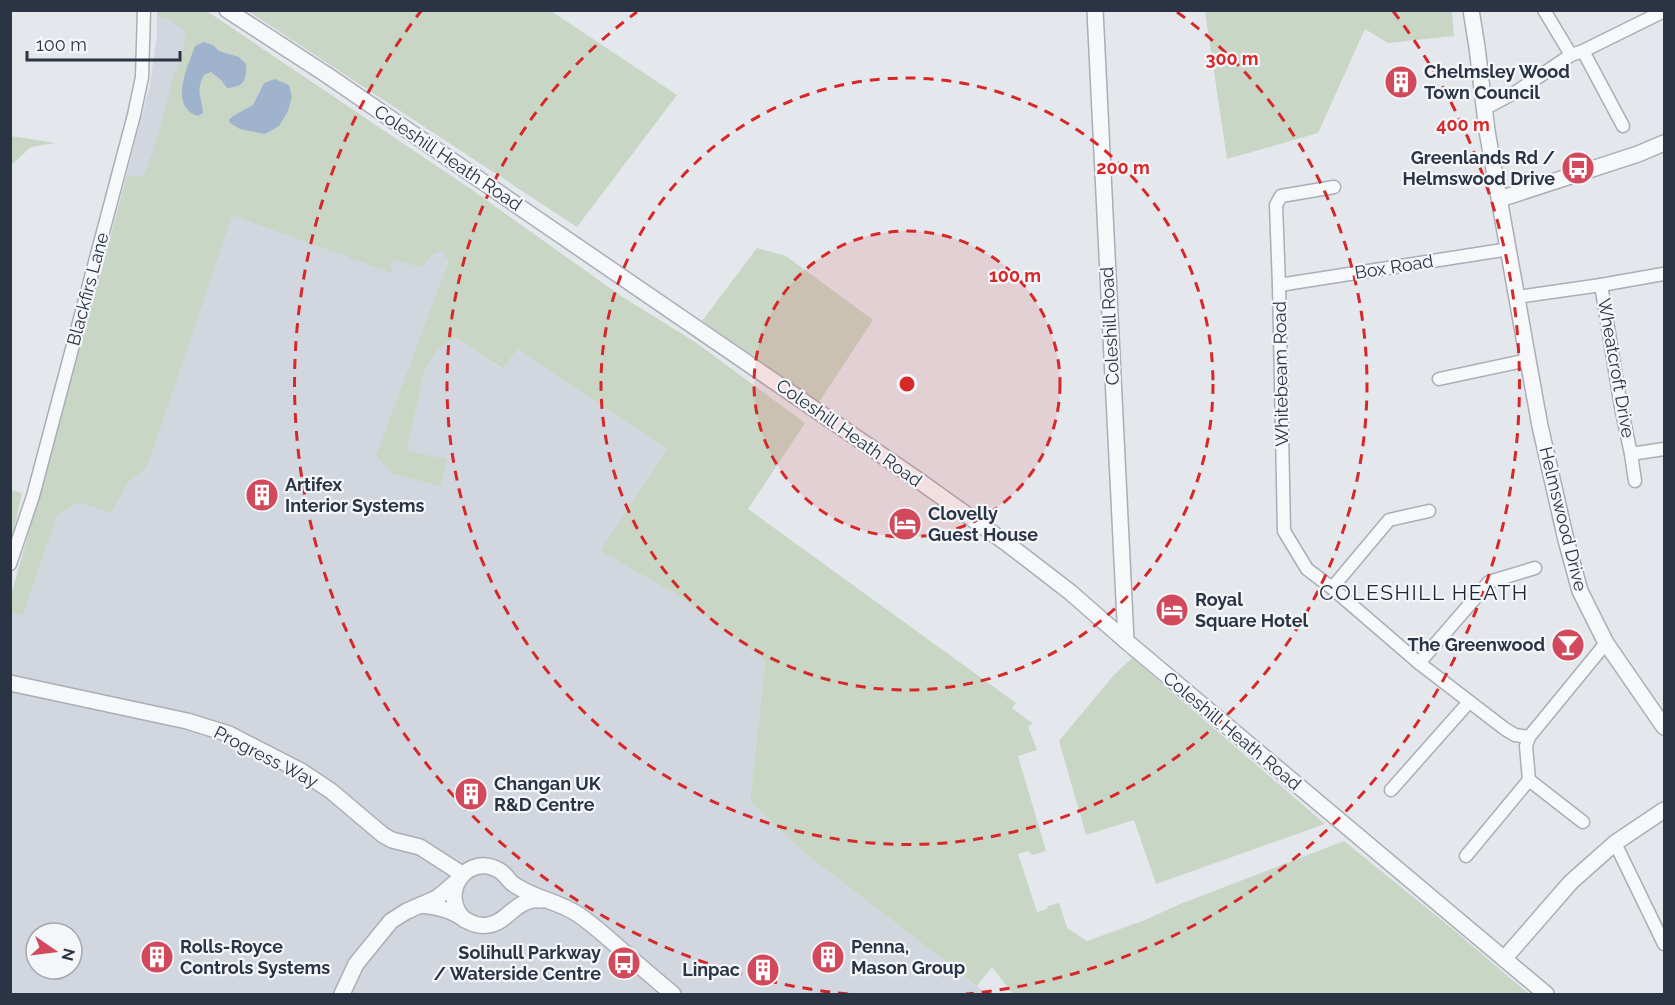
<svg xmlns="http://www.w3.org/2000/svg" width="1675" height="1005" viewBox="0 0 1675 1005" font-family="Raleway,sans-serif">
	<rect width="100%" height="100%" fill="#e4e7ec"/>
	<path fill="#d2d6de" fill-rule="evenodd" d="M157,11L208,12L475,192L458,227L442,279L393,474L441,487L407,451L424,372L437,350L455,337L502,369L516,348L667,449L600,551L679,596L765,661L750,802L807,855L987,994H11V596L98,284L150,85L157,34ZM36,933H72V969H36Z"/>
	<g fill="#c9d6c5" fill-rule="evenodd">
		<path d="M203,10L208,12L475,192L621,296L695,342L805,423L748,509L1016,703L1012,708L1033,724L1028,726L1037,750L1018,756L1046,851L1032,855L1028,851L1018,854L1037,912L1047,909L1048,906L1059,903L1067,928L1087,941L1145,920L1180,904L1344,841L1449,926L1529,994H1013L992,967L977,986L807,855L750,802L765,661L679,596L600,551L667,449L517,349L503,369L455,337L437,350L424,372L407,451L447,459L441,487L393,474L376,456L442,279L448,261L442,251L432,255L421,267L394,260L391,266L392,273L232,215L150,459L144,470L128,482L111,513L79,502L57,515L23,615L11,613V596L98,284L127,175L134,177L144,175C156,145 163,116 171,85C176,68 185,50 186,32L170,20L158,16L157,34V11ZM204,42L213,45L219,51L227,88L221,80L211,72L204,75C198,86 197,93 202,105L182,82L196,46ZM264,83L265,134L233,116L253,105Z"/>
		<polygon points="248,11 551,11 677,95 577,227"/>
		<polygon points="1205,11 1452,11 1454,36 1388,43 1365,29 1318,133 1227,159"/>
		<polygon points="11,136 55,143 31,147 11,165"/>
		<polygon points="757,248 786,256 873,320 819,402 702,321"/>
		<polygon points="11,490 22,493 11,543 10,490"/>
		<polygon points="1132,658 1325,824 1156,884 1134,820 1086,835 1059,741 1113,676"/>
	</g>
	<g fill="#9fb4cc">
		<path d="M204,42L213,45L219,51L239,57L246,64C247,80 244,87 227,88L221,80L211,72L204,75C195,93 202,95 203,113L198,116C168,106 188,66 195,46Z"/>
		<polygon points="275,79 289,85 292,97 288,111 279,126 265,134 240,129 230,123 229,120 233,116 253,105 264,83"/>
	</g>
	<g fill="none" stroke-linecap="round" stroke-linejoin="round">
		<defs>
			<g id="minor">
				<polyline points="1544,10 1571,55"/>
				<polyline points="1583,51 1623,126"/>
				<polyline points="1484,109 1516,92 1571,55 1583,51 1664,11"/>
				<polyline points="1334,187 1281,196 1276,205 1279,285 1284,531 1307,569 1332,588 1419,663 1505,729 1515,735 1529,737 1526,746 1529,780 1583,822"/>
				<polyline points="1279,285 1509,249"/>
				<polyline points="1601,285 1663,274"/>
				<polyline points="1517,297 1601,285 1621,407 1631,454 1664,449"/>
				<polyline points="1439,379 1528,360"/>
				<polyline points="1631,454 1635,481"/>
				<polyline points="10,564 33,496 134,115 142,77 144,10"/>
				<polyline points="1332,588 1389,520 1429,511"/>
				<polyline points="1419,663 1489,582 1535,568"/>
				<polyline points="1529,737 1606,643"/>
				<polyline points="1391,790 1469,702"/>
				<polyline points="1615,843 1664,944"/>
				<polyline points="1466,856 1529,780"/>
			</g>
			<g id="tertiary">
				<polyline points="227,10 327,75 918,480 1009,545 1070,592 1126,641 1546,994"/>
				<polyline points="1095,10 1126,641"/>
				<polyline points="1471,10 1477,47 1487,131 1528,360 1540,426 1566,540 1580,591 1606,643 1664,727"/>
				<polyline points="1500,199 1638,154 1664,143"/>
				<polyline points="10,683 187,721 229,734 301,771 331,791 383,835 392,840 420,847 462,874"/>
				<path d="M421,905C430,906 439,907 449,911C463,916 472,928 488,925C505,923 513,905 529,901C533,899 539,900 543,900"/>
				<path d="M465,920C437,894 468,851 500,871C504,873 506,877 510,881C513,885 520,888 525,891C542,900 562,903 579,915C595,926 610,940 625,953C641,967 657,981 673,994"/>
				<polyline points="1504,959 1571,882 1615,843 1664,810"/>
				<polyline points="342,994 356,964 391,921 407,911 437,898 457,881"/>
			</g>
		</defs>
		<use href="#minor" stroke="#a9aeb7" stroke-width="15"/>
		<use href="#tertiary" stroke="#a9aeb7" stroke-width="18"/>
		<use href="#minor" stroke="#f7f8fa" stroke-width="12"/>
		<use href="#tertiary" stroke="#f7f8fa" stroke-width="15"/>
	</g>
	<circle cx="907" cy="384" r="153" fill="#d62828" fill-opacity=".12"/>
	<g fill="none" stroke="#d62828" stroke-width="3" stroke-dasharray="10 8">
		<circle cx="907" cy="384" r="153"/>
		<circle cx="907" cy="384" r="306"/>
		<path d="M1177 12A460 460 0 1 1 637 12"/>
		<path d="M848 994A613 613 0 0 1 421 11M1393 11A613 613 0 0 1 966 994"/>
	</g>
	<defs>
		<symbol id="building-disc" viewBox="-11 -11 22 22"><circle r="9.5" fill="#d1495b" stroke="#f4f6f9"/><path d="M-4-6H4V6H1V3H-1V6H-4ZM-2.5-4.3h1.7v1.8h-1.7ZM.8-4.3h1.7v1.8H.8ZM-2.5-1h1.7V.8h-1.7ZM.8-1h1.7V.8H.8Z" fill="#fff"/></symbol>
		<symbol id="bus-disc" viewBox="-11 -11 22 22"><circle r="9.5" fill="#d1495b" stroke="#f4f6f9"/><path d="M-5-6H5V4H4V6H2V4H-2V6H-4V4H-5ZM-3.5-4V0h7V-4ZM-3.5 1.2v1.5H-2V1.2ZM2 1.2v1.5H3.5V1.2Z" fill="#fff"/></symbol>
		<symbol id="hotel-disc" viewBox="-11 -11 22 22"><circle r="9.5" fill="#d1495b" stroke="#f4f6f9"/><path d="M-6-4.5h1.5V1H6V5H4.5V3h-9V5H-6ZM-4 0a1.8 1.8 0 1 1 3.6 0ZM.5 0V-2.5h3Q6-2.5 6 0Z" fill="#fff"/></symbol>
		<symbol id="bar-disc" viewBox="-11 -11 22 22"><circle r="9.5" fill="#d1495b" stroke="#f4f6f9"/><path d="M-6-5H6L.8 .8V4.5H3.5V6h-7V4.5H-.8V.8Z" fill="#fff"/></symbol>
	</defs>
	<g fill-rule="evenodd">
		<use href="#building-disc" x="1382" y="63" width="38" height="38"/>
		<use href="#bus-disc" x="1559" y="149" width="38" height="38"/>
		<use href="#building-disc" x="243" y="476" width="38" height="38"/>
		<use href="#hotel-disc" x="886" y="505" width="38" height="38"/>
		<use href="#hotel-disc" x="1153" y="591" width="38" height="38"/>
		<use href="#bar-disc" x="1549" y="626" width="38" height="38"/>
		<use href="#building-disc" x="452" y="775" width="38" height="38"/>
		<use href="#building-disc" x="138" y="938" width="38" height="38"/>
		<use href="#building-disc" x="809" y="938" width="38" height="38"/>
		<use href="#bus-disc" x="605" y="944" width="38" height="38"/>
		<use href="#building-disc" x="744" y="951" width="38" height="38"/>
	</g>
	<g text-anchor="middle" stroke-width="4.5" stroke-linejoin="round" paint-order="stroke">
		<g font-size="18" font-weight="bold" fill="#2b3445" stroke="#f4f6f9" text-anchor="start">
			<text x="1424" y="78">Chelmsley Wood<tspan x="1424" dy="21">Town Council</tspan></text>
			<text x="1555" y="164" text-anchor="end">Greenlands Rd /<tspan x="1555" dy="21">Helmswood Drive</tspan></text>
			<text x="285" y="491">Artifex<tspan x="285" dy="21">Interior Systems</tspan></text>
			<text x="928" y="520">Clovelly<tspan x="928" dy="21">Guest House</tspan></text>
			<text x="1195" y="606">Royal<tspan x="1195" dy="21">Square Hotel</tspan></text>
			<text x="1545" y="651" text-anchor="end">The Greenwood</text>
			<text x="494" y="790">Changan UK<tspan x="494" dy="21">R&amp;D Centre</tspan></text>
			<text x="180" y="953">Rolls-Royce<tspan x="180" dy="21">Controls Systems</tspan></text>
			<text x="851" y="953">Penna,<tspan x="851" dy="21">Mason Group</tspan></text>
			<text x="601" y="959" text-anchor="end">Solihull Parkway<tspan x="601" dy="21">/ Waterside Centre</tspan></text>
			<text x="740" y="976" text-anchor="end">Linpac</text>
		</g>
		<g font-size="18" fill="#2b3445" stroke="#f4f6f9">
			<text transform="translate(448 158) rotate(34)" y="6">Coleshill Heath Road</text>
			<text transform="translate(1394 267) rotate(-9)" y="6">Box Road</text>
			<text transform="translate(88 289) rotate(-75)" y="6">Blackfirs Lane</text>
			<text transform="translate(1110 326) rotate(-93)" y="6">Coleshill Road</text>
			<text transform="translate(1616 368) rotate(80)" y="6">Wheatcroft Drive</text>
			<text transform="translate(1281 374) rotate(-91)" y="6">Whitebeam Road</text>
			<text transform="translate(849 433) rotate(35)" y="6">Coleshill Heath Road</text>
			<text transform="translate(1563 519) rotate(76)" y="6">Helmswood Drive</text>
			<text transform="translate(1232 731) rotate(40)" y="6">Coleshill Heath Road</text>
			<text transform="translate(266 757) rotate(27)" y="6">Progress Way</text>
		</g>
		<g font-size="21" letter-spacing="1.5" fill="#1d2536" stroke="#f4f6f9">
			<text x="1424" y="600">COLESHILL HEATH</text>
		</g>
	</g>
	<circle cx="907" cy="384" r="9" fill="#d62828" stroke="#f4f6f9" stroke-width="3"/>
	<g font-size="18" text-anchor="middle" font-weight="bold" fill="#d62828" stroke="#f4f6f9" stroke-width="4.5" stroke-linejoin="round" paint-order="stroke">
		<text x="1232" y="65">300 m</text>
		<text x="1463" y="131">400 m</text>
		<text x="1123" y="174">200 m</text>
		<text x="1015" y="282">100 m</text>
	</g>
	<rect width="1675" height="1005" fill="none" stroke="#2b3445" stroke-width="24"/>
	<g transform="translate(54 951) rotate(104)"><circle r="28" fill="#f4f6f9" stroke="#a4a8b1" stroke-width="1.5"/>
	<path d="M0-4.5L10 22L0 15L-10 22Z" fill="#d1495b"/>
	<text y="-9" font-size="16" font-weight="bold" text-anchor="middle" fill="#2b3445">N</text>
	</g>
	<path d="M27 51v9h153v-9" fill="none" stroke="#2b3445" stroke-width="3"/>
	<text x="36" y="51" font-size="18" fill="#2b3445" stroke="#f4f6f9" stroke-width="4.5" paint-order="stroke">100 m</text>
</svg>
